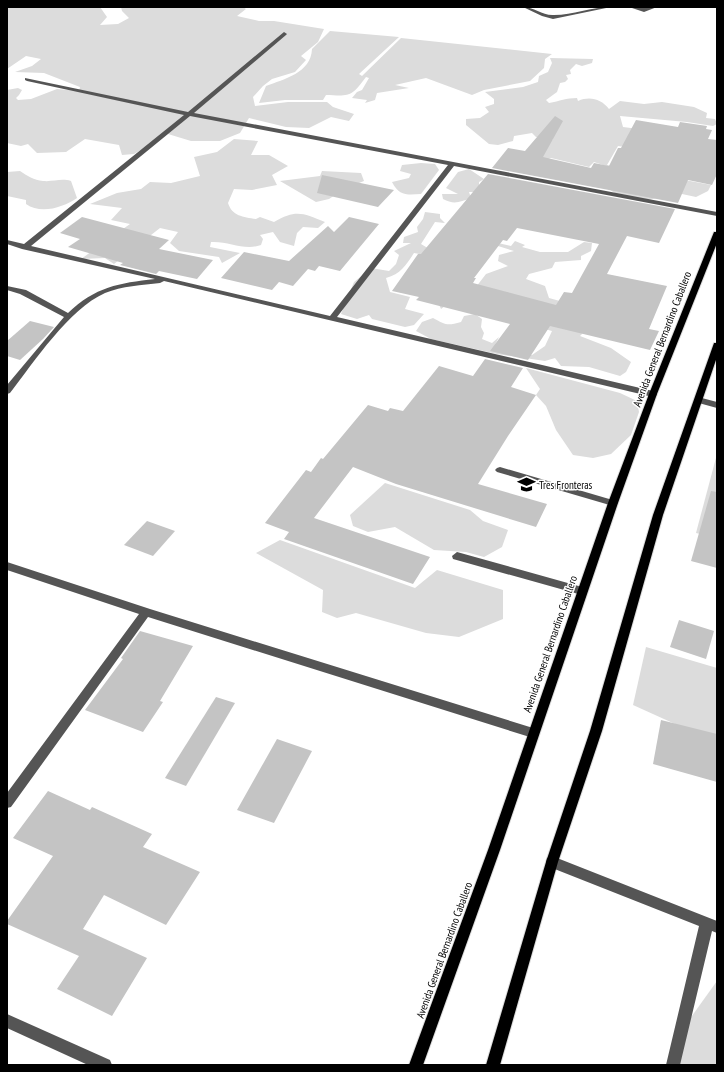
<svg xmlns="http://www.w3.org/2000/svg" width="724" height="1072" viewBox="0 0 724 1072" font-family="'PT Sans Narrow',sans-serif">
	<rect width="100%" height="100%" fill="#fff"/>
	<g fill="#dcdcdc">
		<polygon points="7,7 100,7 107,17 100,25 118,24 129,18 122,11 121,7 243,7 246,9 237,16 259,21 274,21 324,29 318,42 301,56 306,60 295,72 272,79 263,86 253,97 255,106 288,102 327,102 333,107 354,114 349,121 331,117 309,128 286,127 249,118 240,133 220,141 191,141 168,134 134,154 122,155 119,145 85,139 66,152 37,153 28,144 21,146 7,143 7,90 18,88 22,90 19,95 16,98 18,100 31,99 57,89 79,91 80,87 44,73 15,72 32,66 41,59 26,56 7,69"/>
		<path d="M330,31L399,37L359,74L362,76L401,38L552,54L545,59L544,68L530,81L484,90L472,95L426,78L395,85L409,88L377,93L375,100L365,103L367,100L352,98L357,92L362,90L369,78L366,77C351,97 351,96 326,95L323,100H285L259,103L266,86C284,79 311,73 312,49Z"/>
		<path d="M550,58L593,59L592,63L582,66L576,64L570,70L571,74L566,75L568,79L565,82L560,83L557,92L546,100L549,103C560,101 566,98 577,98L578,101C590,96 601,99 609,109L620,101L644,104L662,102L694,107L707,113L706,118L715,119L717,124L713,126L687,122L620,116L623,127L671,133L640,149L618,146L607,165L711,185L708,191L696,197L682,194L640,201L621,197L607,188L612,168L594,162L589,167L551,158L543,161H533L553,139L536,137L532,133L514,136L513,141L498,145L489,144L466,125V119L480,118L489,112L485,107L494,104V99L485,92L523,87L538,82L539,76L548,72L552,63Z"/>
		<path d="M234,139L258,141L251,155H269L288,166L272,175L277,185L252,190L234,189L228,203C232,216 243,217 256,219L260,217L274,222C296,209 303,213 325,222L318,228L303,227L297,233L294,246L280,242L273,232L260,235L263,239L261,245C244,251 229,241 211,242L210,247L240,253L222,263L219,257L179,251L170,243L178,232L160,228L114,264L105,258L81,259L130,224L111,220L122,208L90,204L117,193L141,189L150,182L171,183L200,176L194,157L217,152Z"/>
		<path d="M421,163L435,164L439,170L421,194C407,195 399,196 392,182L409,178L411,174L400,171L402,165Z"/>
		<path d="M469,169L484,179L479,182V192H469L471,198C460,202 454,205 443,199L442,194H458L446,188L458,172Z"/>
		<path d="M20,171C27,176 34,180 43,181C53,182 61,178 71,181L77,198C64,207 41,215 26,204V200L7,196V172Z"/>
		<polygon points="322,171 361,173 364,181 344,189 329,199 316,202 280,181 320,176"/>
		<path d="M425,212L440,214V218L445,223L435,222L421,244L431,250L506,230L485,240L511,246L515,241L525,245L522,247L540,252H568L584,242L592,243L591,251L581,256V260L555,262L552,268L529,274L526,279L545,286L549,298L603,313L580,336L611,348L631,362L626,372L620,376L589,367L561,366L555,358L545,361L497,354L431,339L416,331L422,322L433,318C446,325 447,326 461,322L464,316L475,314L482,319L481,327L484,333L482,339L492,343L499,337L495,345L513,352L532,355L545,346L552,331L449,303L441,309L438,302L476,287L486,274L508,266L498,261L499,255L514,251L498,246L468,263L414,253C406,265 401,274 386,278L390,292L410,297L405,309L424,314L414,325L405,327L372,319L369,315L357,319L341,314L354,282L371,268L389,271L396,264L399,255L394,251L411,243H403L404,237L418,232L417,227L423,219Z"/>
		<polygon points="526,368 620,393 637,401 639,412 631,435 611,454 593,458 573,455 556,430 546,406 536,395 540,389"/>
		<polygon points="717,454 717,538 696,533"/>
		<polygon points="385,483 470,510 483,521 508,530 502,547 484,557 466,552 434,550 395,527 368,532 353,526 350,515"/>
		<polygon points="280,540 415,588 437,570 503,590 503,619 459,637 426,633 356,613 337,618 322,612 323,590 256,553"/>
		<polygon points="646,647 717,668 717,743 633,705"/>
		<polygon points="717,981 717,1065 666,1065 684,1027"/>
	</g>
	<g fill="#c4c4c4" fill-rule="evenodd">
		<polygon points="555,116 563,121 543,157 591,168 594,163 609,166 618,148 621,148 636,120 678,127 680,122 707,126 706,129 712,130 708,139 717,140 717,174 712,185 688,180 678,203 492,168 508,148 525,151"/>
		<path d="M488,174L675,209L659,243L627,236L607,274L667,286L649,329L659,331L650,350L550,326L528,360L490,351L510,324L416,300L419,297L392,291L418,254H421ZM517,228L599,244L572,293L564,292L556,305L473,283L476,278H474L503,240L507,241Z"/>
		<polygon points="322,175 394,190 378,207 317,193"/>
		<polygon points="82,217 169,240 159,249 213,260 197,279 159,271 156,274 120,265 123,263 68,247 80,239 60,233"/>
		<polygon points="349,217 379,224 340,271 319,266 315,271 308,269 293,286 279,282 272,290 221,278 244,252 289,261 328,226 334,232"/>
		<polygon points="30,321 54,327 43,339 20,360 7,356 7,341"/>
		<polygon points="485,359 523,368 511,387 536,395 508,436 478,484 547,504 536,527 396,484 353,467 314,518 430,557 413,584 284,539 289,532 265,523 306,470 311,472 321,458 323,459 368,405 388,411 390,408 403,411 439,366 473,376"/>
		<polygon points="711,491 717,492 717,568 691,561"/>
		<polygon points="147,521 175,531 153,556 124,545"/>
		<polygon points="679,620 714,631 706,659 670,647"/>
		<polygon points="140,631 193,646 160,701 163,702 143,732 85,710 123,659 121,658"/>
		<polygon points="216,697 235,703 186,786 165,778"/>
		<polygon points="661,720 717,734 717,782 653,764"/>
		<polygon points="277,739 312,751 274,823 237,810"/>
		<polygon points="48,791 90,810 92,807 152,834 143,847 200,872 166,925 104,895 83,929 147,958 112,1016 57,989 79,956 7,924 7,921 53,856 13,838"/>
	</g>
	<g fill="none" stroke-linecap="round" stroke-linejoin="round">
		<defs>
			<g id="major">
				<polygon points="714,232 717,232 717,243 657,394 618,503 500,850 423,1065 409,1065 488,850 608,503 649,394"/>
				<polygon points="714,343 717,343 717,357 663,515 602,731 558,862 500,1065 486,1065 546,862 590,731 653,515"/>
			</g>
		</defs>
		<use href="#major" stroke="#dbdbdb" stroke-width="2"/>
		<g fill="#555" fill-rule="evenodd">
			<path d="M523,7C534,7 543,16 554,15C573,15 591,7 611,7L553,19L542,16Z"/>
			<polygon points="629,7 644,8 657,7 644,12"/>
			<path d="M284,32L287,34L286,35L194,113L717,212V216L454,166L337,317L653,391L657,394L656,396L653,397L164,281L160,283C142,285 122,286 105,293C69,309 34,362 10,393L7,394V385L64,317L20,294L7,290V286L26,290L68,313C95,287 119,283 155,279L22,249L7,244V240L24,244L184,115L27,81L25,80V78L188,112ZM190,116L448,165L330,316L31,246Z"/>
			<polygon points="698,397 717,402 717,408 695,402 694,400"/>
			<polygon points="500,467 616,501 618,503 613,506 497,472 495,470 497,468"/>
			<polygon points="457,552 582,587 586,588 587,591 586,594 582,595 453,559 452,556"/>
			<polygon points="7,562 150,609 533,728 537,730 539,733 537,736 533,738 148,617 11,807 7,808 7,793 139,614 7,570"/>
			<polygon points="552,856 717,921 717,933 712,931 680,1065 666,1065 699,926 547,866 546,862 547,858"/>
			<polygon points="7,1014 110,1060 112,1065 88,1065 7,1028"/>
		</g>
		<use href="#major" fill="#000" fill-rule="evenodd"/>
	</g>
	<defs>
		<symbol id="school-bare" viewBox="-9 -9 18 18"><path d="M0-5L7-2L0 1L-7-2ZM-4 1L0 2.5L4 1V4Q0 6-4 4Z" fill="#000" stroke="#fff" stroke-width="2.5" paint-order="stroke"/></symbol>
	</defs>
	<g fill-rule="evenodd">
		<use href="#school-bare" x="514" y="472" width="25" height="25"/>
	</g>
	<g text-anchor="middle" stroke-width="3" stroke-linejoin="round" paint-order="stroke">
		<g font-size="11" fill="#000" stroke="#fff">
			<text transform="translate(662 339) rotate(-69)" y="4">Avenida General Bernardino Caballero</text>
			<text transform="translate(550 644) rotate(-71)" y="4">Avenida General Bernardino Caballero</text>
			<text transform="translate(444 950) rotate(-70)" y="4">Avenida General Bernardino Caballero</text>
		</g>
		<g font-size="11" fill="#000" stroke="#fff" text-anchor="start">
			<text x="539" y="489">Tres Fronteras</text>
		</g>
	</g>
	<rect width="724" height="1072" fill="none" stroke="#000000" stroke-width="16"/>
</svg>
